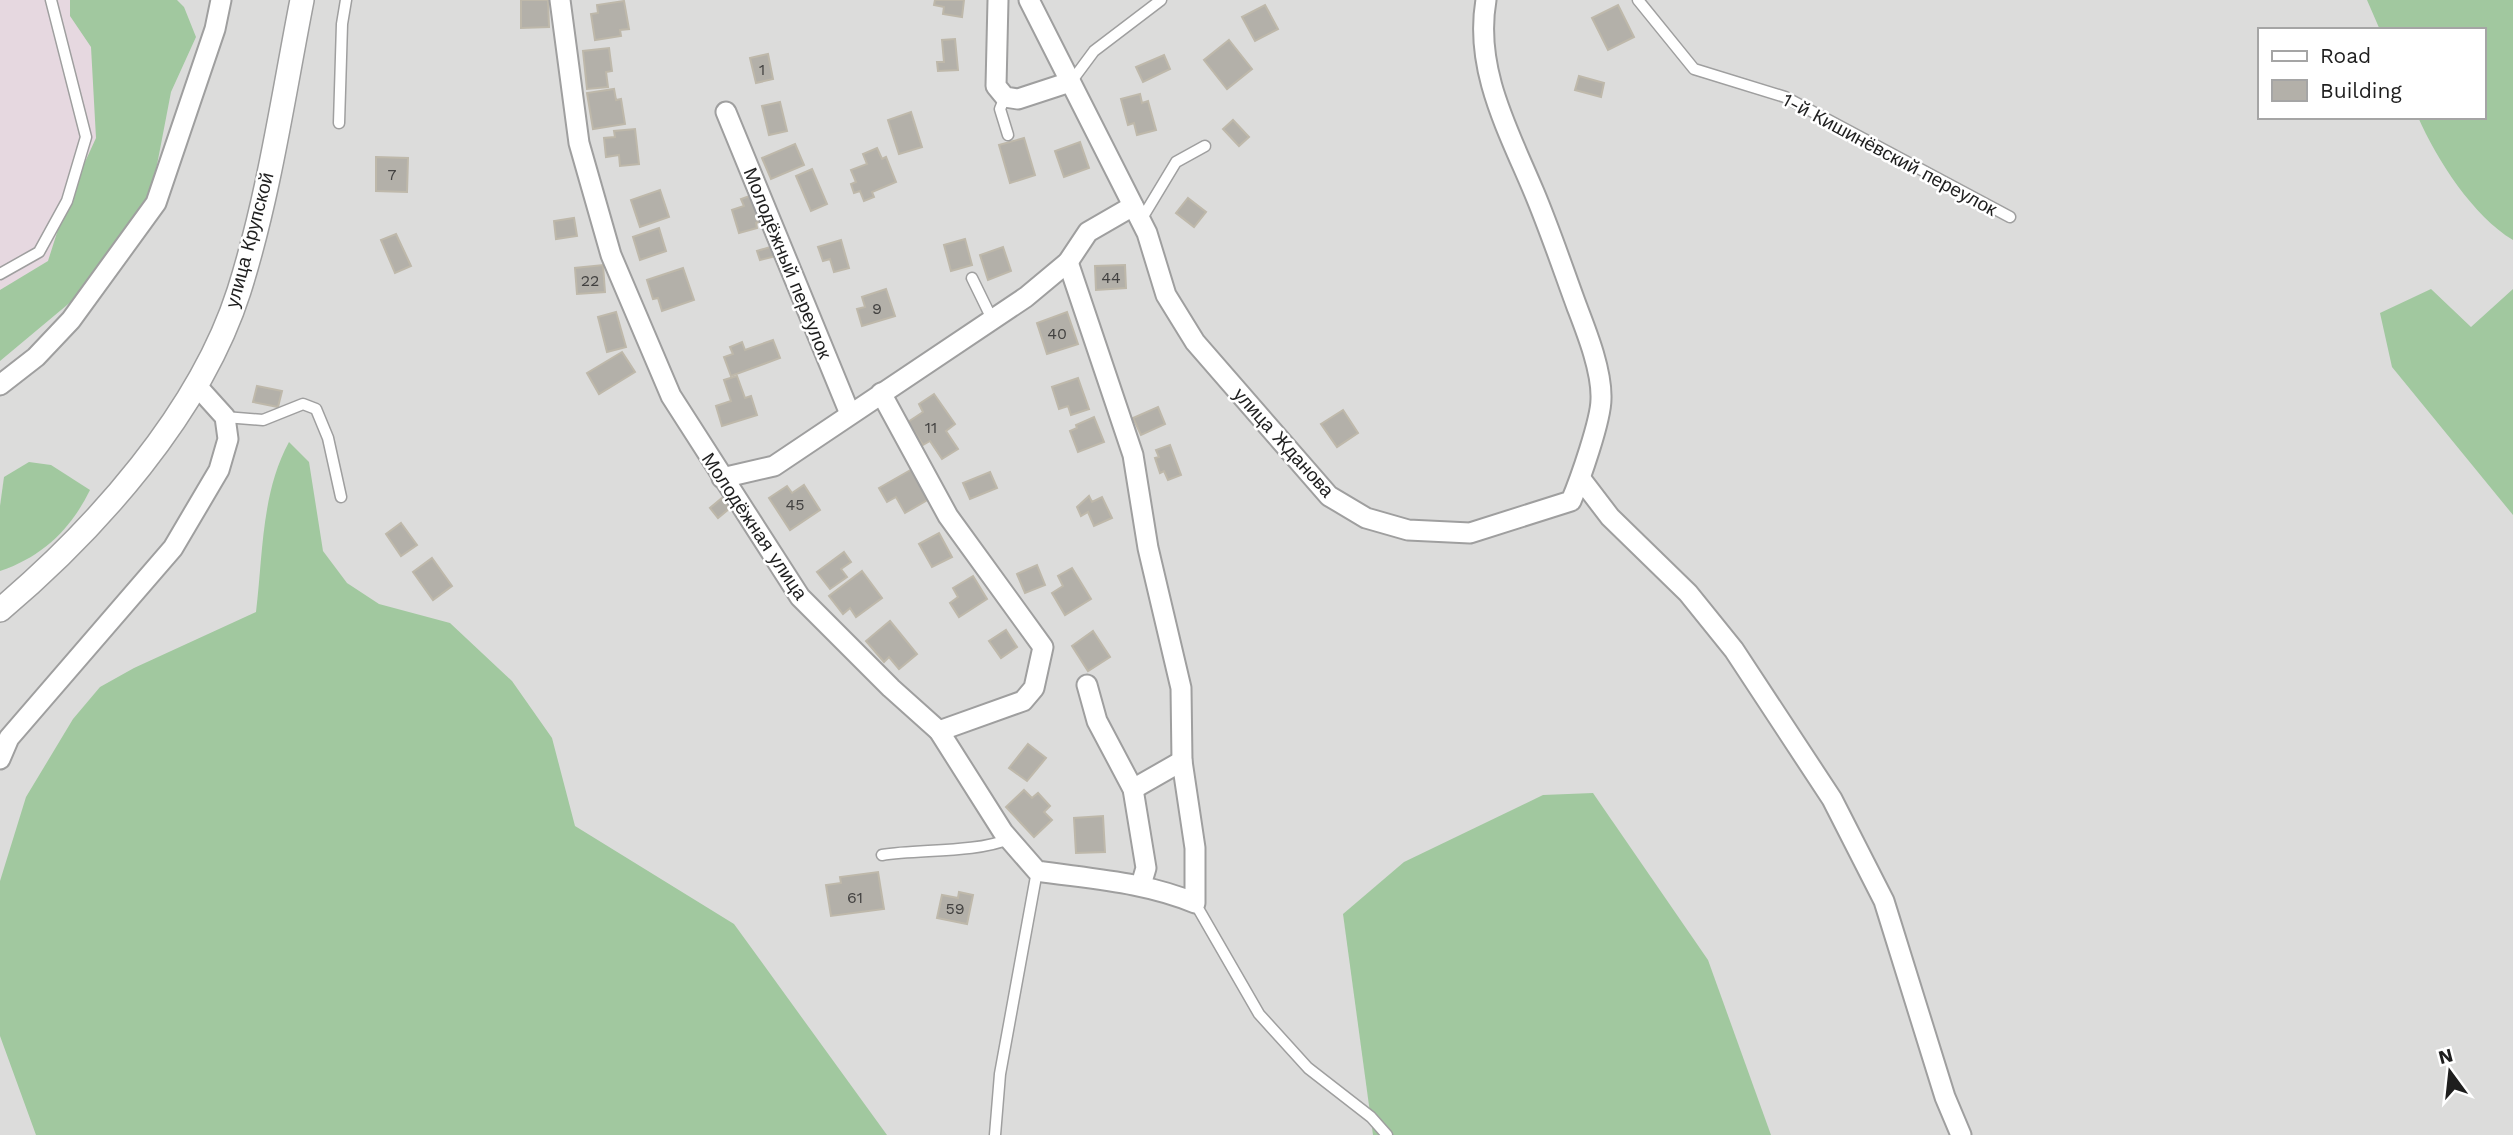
<svg xmlns="http://www.w3.org/2000/svg" width="2513" height="1135" viewBox="0 0 2513 1135" font-family="'Work Sans',sans-serif">
	<rect width="100%" height="100%" fill="#eeede6"/>
	<path fill="#dcdcdb" fill-rule="evenodd" d="M0,0H2513V1135H0ZM2259,30H2483V117H2259Z"/>
	<polygon fill="#e6d8e0" points="0,0 70,0 70,16 128,32 96,138 48,261 0,290"/>
	<g fill="#a1c89f">
		<polygon points="70,0 177,0 184,7 196,37 171,92 147,217 85,290 0,361 0,290 48,261 67,201 96,138 91,47 70,16"/>
		<path d="M2367,0H2513V240C2473,216 2437,160 2418,117H2483V30H2380Z"/>
		<polygon points="2431,289 2471,327 2513,289 2513,515 2392,367 2380,313"/>
		<path d="M289,442L309,462L323,551L347,583L379,604L450,623L512,681L552,738L575,826L734,924L887,1135H36L0,1036V881L26,797L73,719L100,687L134,668L256,612C263,556 261,493 289,442Z"/>
		<path d="M29,462L51,465L90,490C71,529 42,557 0,571V506L4,477Z"/>
		<polygon points="1593,793 1708,960 1771,1135 1373,1135 1343,914 1404,862 1543,795"/>
	</g>
	<g fill="#b3b0a9" stroke="#beb8aa" stroke-width="2">
		<polygon points="521,0 548,0 549,27 521,28"/>
		<polygon points="935,0 964,0 962,17 943,14 944,7 934,5"/>
		<polygon points="624,1 629,29 620,30 621,36 595,40 591,14 598,13 597,5"/>
		<polygon points="1265,5 1278,29 1255,41 1242,17"/>
		<polygon points="1618,5 1634,37 1608,50 1592,18"/>
		<polygon points="955,39 958,70 938,71 937,62 944,62 942,40"/>
		<polygon points="1229,40 1252,69 1227,89 1204,60"/>
		<polygon points="609,48 612,71 606,72 608,87 587,89 583,51"/>
		<polygon points="768,54 773,79 756,83 750,58"/>
		<polygon points="1164,55 1170,69 1143,82 1136,67"/>
		<polygon points="1579,76 1604,83 1601,97 1575,90"/>
		<polygon points="614,89 616,100 621,99 625,124 593,129 587,93"/>
		<polygon points="1140,94 1142,103 1148,101 1156,130 1137,135 1134,123 1128,125 1121,99"/>
		<polygon points="780,102 787,131 769,135 762,106"/>
		<polygon points="911,112 922,147 899,154 888,120"/>
		<polygon points="1233,120 1249,137 1239,146 1223,129"/>
		<polygon points="635,129 639,164 620,166 619,155 606,157 604,138 615,137 614,131"/>
		<polygon points="1024,138 1035,175 1010,183 999,145"/>
		<polygon points="1080,142 1089,168 1064,177 1055,151"/>
		<polygon points="795,144 804,165 771,179 762,158"/>
		<polygon points="877,148 882,159 886,157 896,182 872,192 874,197 864,201 860,191 854,193 851,184 856,182 851,170 867,164 863,154"/>
		<polygon points="376,157 408,158 407,192 376,191"/>
		<polygon points="812,169 827,204 811,211 796,176"/>
		<polygon points="660,190 669,217 640,227 631,200"/>
		<polygon points="755,194 764,220 756,223 757,228 739,233 732,210 744,206 741,199"/>
		<polygon points="1188,198 1206,212 1194,227 1176,213"/>
		<polygon points="574,218 577,236 556,239 554,221"/>
		<polygon points="659,228 666,251 640,260 633,237"/>
		<polygon points="396,234 411,266 395,273 381,240"/>
		<polygon points="965,239 972,265 951,271 944,245"/>
		<polygon points="841,240 849,268 834,272 830,259 823,261 818,247"/>
		<polygon points="777,245 780,255 760,260 757,251"/>
		<polygon points="1003,247 1011,271 988,280 980,255"/>
		<polygon points="603,265 605,292 577,294 575,268"/>
		<polygon points="1125,265 1126,288 1096,290 1095,266"/>
		<polygon points="683,268 694,300 662,311 658,298 653,299 647,280"/>
		<polygon points="886,289 895,316 862,326 857,309 865,307 862,297"/>
		<polygon points="616,312 626,347 607,352 598,317"/>
		<polygon points="1067,312 1078,344 1047,354 1037,323"/>
		<polygon points="773,340 780,358 731,376 724,357 733,354 730,347 742,342 745,350"/>
		<polygon points="622,352 635,372 599,394 587,373"/>
		<polygon points="737,376 745,398 751,396 757,415 722,426 716,406 731,401 724,380"/>
		<polygon points="1078,378 1089,409 1071,415 1068,406 1059,409 1052,387"/>
		<polygon points="257,386 282,391 278,407 253,402"/>
		<polygon points="934,394 955,424 946,431 958,449 942,459 930,441 923,445 908,422 923,412 919,404"/>
		<polygon points="1158,407 1165,424 1141,435 1133,418"/>
		<polygon points="1343,410 1358,433 1337,447 1321,424"/>
		<polygon points="1094,417 1104,442 1078,452 1070,431 1077,428 1076,425"/>
		<polygon points="1170,445 1181,475 1168,480 1164,471 1160,473 1155,458 1159,457 1156,450"/>
		<polygon points="914,468 931,498 905,513 896,497 887,502 879,488"/>
		<polygon points="990,472 997,488 970,499 963,483"/>
		<polygon points="804,485 820,510 790,530 769,498 787,486 792,493"/>
		<polygon points="1089,496 1092,502 1102,497 1112,518 1094,526 1088,512 1081,516 1077,507"/>
		<polygon points="722,498 730,508 718,518 710,508"/>
		<polygon points="401,523 417,545 401,556 386,534"/>
		<polygon points="939,533 952,557 932,567 919,544"/>
		<polygon points="844,552 851,562 841,569 847,577 830,589 817,572"/>
		<polygon points="432,558 452,586 433,600 413,572"/>
		<polygon points="1037,565 1045,585 1025,593 1017,574"/>
		<polygon points="1072,568 1091,599 1065,615 1052,593 1063,586 1058,576"/>
		<polygon points="862,571 882,598 856,617 850,608 843,614 829,596"/>
		<polygon points="973,576 987,599 959,617 950,603 958,597 953,588"/>
		<polygon points="890,621 917,654 899,669 889,657 884,662 866,641"/>
		<polygon points="1006,630 1017,647 1001,658 989,641"/>
		<polygon points="1093,631 1110,657 1088,671 1072,646"/>
		<polygon points="1028,744 1046,758 1027,781 1009,768"/>
		<polygon points="1024,790 1032,798 1038,793 1050,806 1044,812 1052,820 1034,837 1006,807"/>
		<polygon points="1103,816 1105,852 1076,853 1074,818"/>
		<polygon points="878,872 884,909 831,916 826,885 841,883 840,877"/>
		<polygon points="959,892 973,895 967,924 937,918 942,895 958,898"/>
	</g>
	<g fill="none" stroke-linecap="round" stroke-linejoin="round">
		<defs>
			<g id="service">
				<polyline points="1638,0 1694,69 1785,97 2010,217"/>
				<polyline points="1071,82 1094,51 1161,0"/>
				<polyline points="1005,97 1000,109 1008,135"/>
				<polyline points="339,123 342,24 346,0"/>
				<polyline points="1141,220 1176,162 1205,146"/>
				<polyline points="0,274 39,252 67,201 86,137 51,0"/>
				<polyline points="972,278 992,319"/>
				<polyline points="225,417 263,420 303,404 316,409 328,438 341,497"/>
				<path d="M882,855C920,849 975,853 1009,839"/>
				<polyline points="1195,903 1259,1014 1308,1068 1371,1117 1387,1135"/>
				<polyline points="995,1135 1000,1074 1037,871"/>
			</g>
			<g id="minor">
				<path d="M560,0L579,143L611,255L671,396L800,597L891,688L939,731L1003,832L1037,871C1091,879 1145,882 1195,903V848L1182,761L1181,688L1148,548L1133,455L1068,262"/>
				<polyline points="998,0 996,86 1005,97 1018,99 1070,82"/>
				<path d="M1029,0L1147,233L1166,295L1195,342L1329,496L1366,518L1408,530L1470,533L1571,501C1580,480 1601,420 1601,399C1602,371 1587,333 1577,307C1563,269 1550,230 1534,192C1508,130 1474,69 1486,0"/>
				<polyline points="726,112 850,414"/>
				<polyline points="0,385 36,357 71,320 156,203 215,29 221,0"/>
				<polyline points="881,393 948,516 1043,647 1034,688 1023,701 939,731"/>
				<polyline points="722,478 774,466 1026,297 1068,262 1088,232 1133,206"/>
				<polyline points="1581,479 1610,517 1688,593 1734,650 1832,799 1884,901 1945,1097 1961,1135"/>
				<polyline points="1087,685 1097,721 1133,789 1146,868 1141,885"/>
				<polyline points="0,759 9,738 173,548 219,470 228,439 225,417 197,386"/>
				<polyline points="1133,789 1182,761"/>
			</g>
			<path id="tertiary" d="M0,610C96,529 200,413 239,291C269,196 283,97 302,0"/>
		</defs>
		<use href="#service" stroke="#9f9f9f" stroke-width="13"/>
		<use href="#minor" stroke="#9f9f9f" stroke-width="23"/>
		<use href="#tertiary" stroke="#9f9f9f" stroke-width="26"/>
		<use href="#service" stroke="#fff" stroke-width="10"/>
		<use href="#minor" stroke="#fff" stroke-width="19"/>
		<use href="#tertiary" stroke="#fff" stroke-width="23"/>
	</g>
	<g text-anchor="middle" stroke-width="5" stroke-linejoin="round" paint-order="stroke">
		<g font-size="16" fill="#434241">
			<text x="762" y="75">1</text>
			<text x="392" y="180">7</text>
			<text x="1111" y="283">44</text>
			<text x="590" y="286">22</text>
			<text x="877" y="314">9</text>
			<text x="1057" y="339">40</text>
			<text x="931" y="433">11</text>
			<text x="795" y="510">45</text>
			<text x="855" y="903">61</text>
			<text x="955" y="914">59</text>
		</g>
		<g font-size="19" fill="#1e1e1e" stroke="#fff">
			<text transform="translate(1890 154) rotate(28)" y="7">1-й Кишинёвский переулок</text>
			<text transform="translate(249 240) rotate(-75)" y="7">улица Крупской</text>
			<text transform="translate(788 263) rotate(68)" y="7">Молодёжный переулок</text>
			<text transform="translate(1284 442) rotate(48)" y="7">улица Жданова</text>
			<text transform="translate(755 526) rotate(56)" y="7">Молодёжная улица</text>
		</g>
	</g>
	<rect x="2258" y="28" width="228" height="91" fill="#ffffff" stroke="#a5a5a5" stroke-width="2"/>
	<rect x="2272" y="51" width="35" height="10" fill="#ffffff" stroke="#a5a5a5" stroke-width="2"/>
	<text x="2320" y="63" font-size="21" fill="#1e1e1e">Road</text>
	<rect x="2272" y="80" width="35" height="21" fill="#b3b0a9" stroke="#a5a5a5" stroke-width="2"/>
	<text x="2320" y="98" font-size="21" fill="#1e1e1e">Building</text>
	<g transform="translate(2450 1072) rotate(345)" stroke="#ffffff" stroke-width="5" paint-order="stroke">
	<path d="M0-5L12 26L0 18L-12 26Z" fill="#1e1e1e"/>
	<text y="-10" font-size="19" font-weight="bold" text-anchor="middle" fill="#1e1e1e">N</text>
	</g>
</svg>
